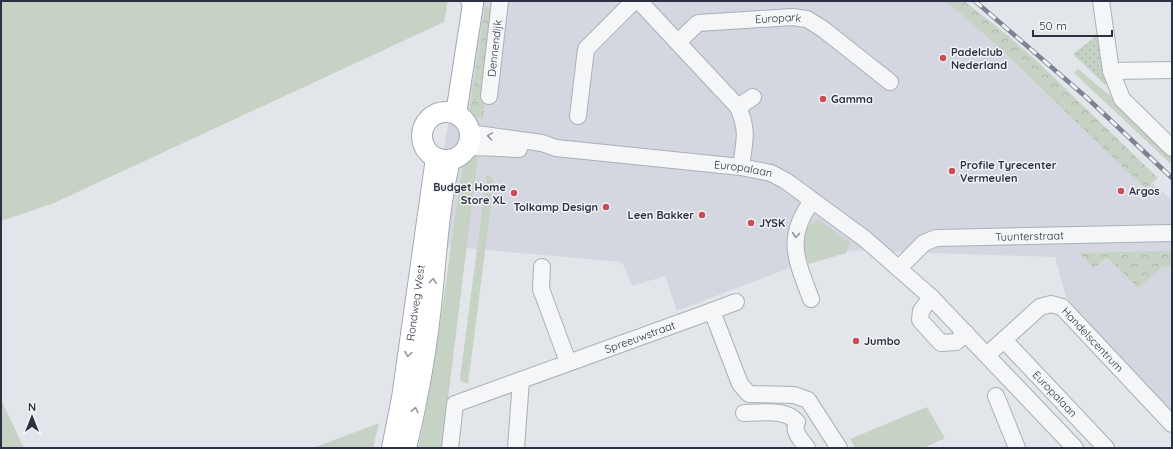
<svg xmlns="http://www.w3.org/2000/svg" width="1173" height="449" viewBox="0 0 1173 449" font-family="Quicksand,sans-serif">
	<defs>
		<pattern id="forest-crowns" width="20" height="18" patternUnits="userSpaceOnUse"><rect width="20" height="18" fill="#c6d3c4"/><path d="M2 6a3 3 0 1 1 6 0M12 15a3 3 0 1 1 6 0" fill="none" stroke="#aab6aa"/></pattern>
		<pattern id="park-dots" width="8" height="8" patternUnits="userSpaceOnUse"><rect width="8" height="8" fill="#c6d3c4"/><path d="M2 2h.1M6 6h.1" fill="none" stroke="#aab6aa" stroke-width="1.8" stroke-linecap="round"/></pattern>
	</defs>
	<rect width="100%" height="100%" fill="#e2e5ea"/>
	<polygon fill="#d4d7df" points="475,1 953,1 994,35 1172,201 1172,424 1066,297 1055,257 836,250 677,311 665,276 632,286 622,262 430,245 446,136"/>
	<g fill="#c6d3c4">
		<polygon points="1,1 448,1 444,22 54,203 1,221"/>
		<polygon points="1078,69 1125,108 1172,154 1172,165 1074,73"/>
		<path d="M478,154L442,448H418C439,353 448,256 464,160L469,156Z"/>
		<polygon points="487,173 494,181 468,384 460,381 460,378"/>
		<polygon points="818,219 850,243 846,253 809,264 804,255 805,230"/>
		<polygon points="1,400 24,448 1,448"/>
		<polygon points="927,407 945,438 924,448 855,448 850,439"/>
		<polygon points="379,423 373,448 313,448"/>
	</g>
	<g fill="url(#forest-crowns)">
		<path d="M945,1H964L1006,34L1041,65L1158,178L1146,188C1078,128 1017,58 945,1Z"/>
		<polygon points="485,7 492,8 483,119 469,114"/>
		<polygon points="1172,251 1172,266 1162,267 1138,288 1107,257 1094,268 1079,253"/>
	</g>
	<polygon fill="url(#park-dots)" points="1100,33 1109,82 1105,85 1073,54"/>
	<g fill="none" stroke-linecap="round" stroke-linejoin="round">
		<defs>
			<g id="minor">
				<path d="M639,1L738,107C749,132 744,142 741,167"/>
				<polyline points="1101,1 1111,71 1122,99 1172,148"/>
				<path id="s1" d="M678,42L698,23L792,17L807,19L823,29L890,82"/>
				<polyline points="1111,71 1172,70"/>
				<path id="s2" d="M489,96L500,1"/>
				<polyline points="738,107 753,97"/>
				<polyline points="578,116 586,49 634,1"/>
				<path id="s3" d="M470,133L542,143L556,148L741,167L771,173L786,181L865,239L931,297L1075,448"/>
				<polyline points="466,148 476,147 519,149"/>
				<polyline points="542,267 541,289 568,362"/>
				<path id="s4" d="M899,268L924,243L936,238L1172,233"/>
				<polyline points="931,297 921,311 920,320 941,343 956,342 966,333"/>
				<path d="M811,299C796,259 785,238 812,201"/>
				<polyline points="712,311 736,302"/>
				<path id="s5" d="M1004,340L1106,448"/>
				<path id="s6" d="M987,355L1040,307L1051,304L1062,307L1172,424"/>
				<polyline points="996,396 1017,448"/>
				<path d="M744,413C760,413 785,408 797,422C792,432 801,439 807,448"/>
				<path id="s7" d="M450,448L455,404L712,311L740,384L749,394L794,395L808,400L839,448"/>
				<polyline points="516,448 521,380"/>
			</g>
			<g id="major">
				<circle cx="446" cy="136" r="24"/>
				<polyline points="456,114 473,4 471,1"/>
				<path id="s8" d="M392,448L402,398L436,158"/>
				<path d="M406,448C416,407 424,365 429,323C436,268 437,213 450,160"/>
			</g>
		</defs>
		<use href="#minor" stroke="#abafb7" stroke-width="18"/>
		<use href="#major" stroke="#a2a8b5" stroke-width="22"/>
		<use href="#minor" stroke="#f5f6f8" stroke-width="16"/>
		<use href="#major" stroke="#fff" stroke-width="20"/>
		<defs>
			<polyline id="rail" points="975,1 1086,97 1172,178"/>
		</defs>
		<use href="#rail" stroke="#7c8393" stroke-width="4.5"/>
		<use href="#rail" stroke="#f2f4f7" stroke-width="3" stroke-dasharray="9" stroke-linecap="butt"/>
	</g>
	<defs><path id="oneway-chevron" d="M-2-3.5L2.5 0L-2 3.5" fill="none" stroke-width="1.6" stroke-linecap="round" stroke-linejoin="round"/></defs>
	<g stroke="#90949c">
		<use href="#oneway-chevron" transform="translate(490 136) rotate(-171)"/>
		<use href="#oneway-chevron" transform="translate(796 235) rotate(95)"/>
	</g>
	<g stroke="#9598a0">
		<use href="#oneway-chevron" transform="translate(433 281) rotate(-84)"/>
		<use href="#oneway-chevron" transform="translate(408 354) rotate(99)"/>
		<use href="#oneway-chevron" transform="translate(415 410) rotate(-77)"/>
	</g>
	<g fill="#c94d57" stroke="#f2f4f7" stroke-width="1.5">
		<circle cx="943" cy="58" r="4"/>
		<circle cx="823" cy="99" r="4"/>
		<circle cx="952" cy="171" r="4"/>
		<circle cx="1121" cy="191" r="4"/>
		<circle cx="514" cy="193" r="4"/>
		<circle cx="606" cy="207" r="4"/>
		<circle cx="702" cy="215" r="4"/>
		<circle cx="751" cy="223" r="4"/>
		<circle cx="856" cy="341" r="4"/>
	</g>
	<g text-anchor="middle" stroke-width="3" stroke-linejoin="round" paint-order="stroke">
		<g font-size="11" fill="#2b3141" stroke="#f2f4f7">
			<text dy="4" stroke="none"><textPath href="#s1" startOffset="108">Europark</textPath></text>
			<text dy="4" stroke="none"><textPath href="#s2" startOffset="48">Dennendijk</textPath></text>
			<text dy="4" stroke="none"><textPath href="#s3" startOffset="276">Europalaan</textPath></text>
			<text dy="4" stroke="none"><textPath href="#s4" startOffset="142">Tuunterstraat</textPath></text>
			<text dy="4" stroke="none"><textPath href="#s8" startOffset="147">Rondweg West</textPath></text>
			<text dy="4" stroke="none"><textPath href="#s7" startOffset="241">Spreeuwstraat</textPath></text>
			<text dy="4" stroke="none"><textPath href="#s6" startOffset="139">Handelscentrum</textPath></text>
			<text dy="4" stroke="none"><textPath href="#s5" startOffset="74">Europalaan</textPath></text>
		</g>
		<g font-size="11" font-weight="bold" fill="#2b3141" stroke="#f2f4f7" text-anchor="start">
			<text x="951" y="56">Padelclub<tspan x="951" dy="13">Nederland</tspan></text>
			<text x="831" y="103">Gamma</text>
			<text x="960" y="169">Profile Tyrecenter<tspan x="960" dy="13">Vermeulen</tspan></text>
			<text x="506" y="191" text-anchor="end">Budget Home<tspan x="506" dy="13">Store XL</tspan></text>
			<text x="1129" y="195">Argos</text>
			<text x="598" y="211" text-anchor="end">Tolkamp Design</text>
			<text x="694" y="219" text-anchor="end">Leen Bakker</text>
			<text x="759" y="227">JYSK</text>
			<text x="864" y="345">Jumbo</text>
		</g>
	</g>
	<rect width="1173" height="449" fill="none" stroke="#2b3141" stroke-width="4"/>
	<g transform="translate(32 417)" stroke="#f2f4f7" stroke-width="3" paint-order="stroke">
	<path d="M0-3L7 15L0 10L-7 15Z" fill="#2b3141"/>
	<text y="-6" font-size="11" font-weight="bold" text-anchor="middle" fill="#2b3141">N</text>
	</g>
	<path d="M1033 30v6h79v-6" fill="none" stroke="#2b3141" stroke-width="2"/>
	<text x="1039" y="30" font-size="12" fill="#2b3141" stroke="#f2f4f7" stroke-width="3" paint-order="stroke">50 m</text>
</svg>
